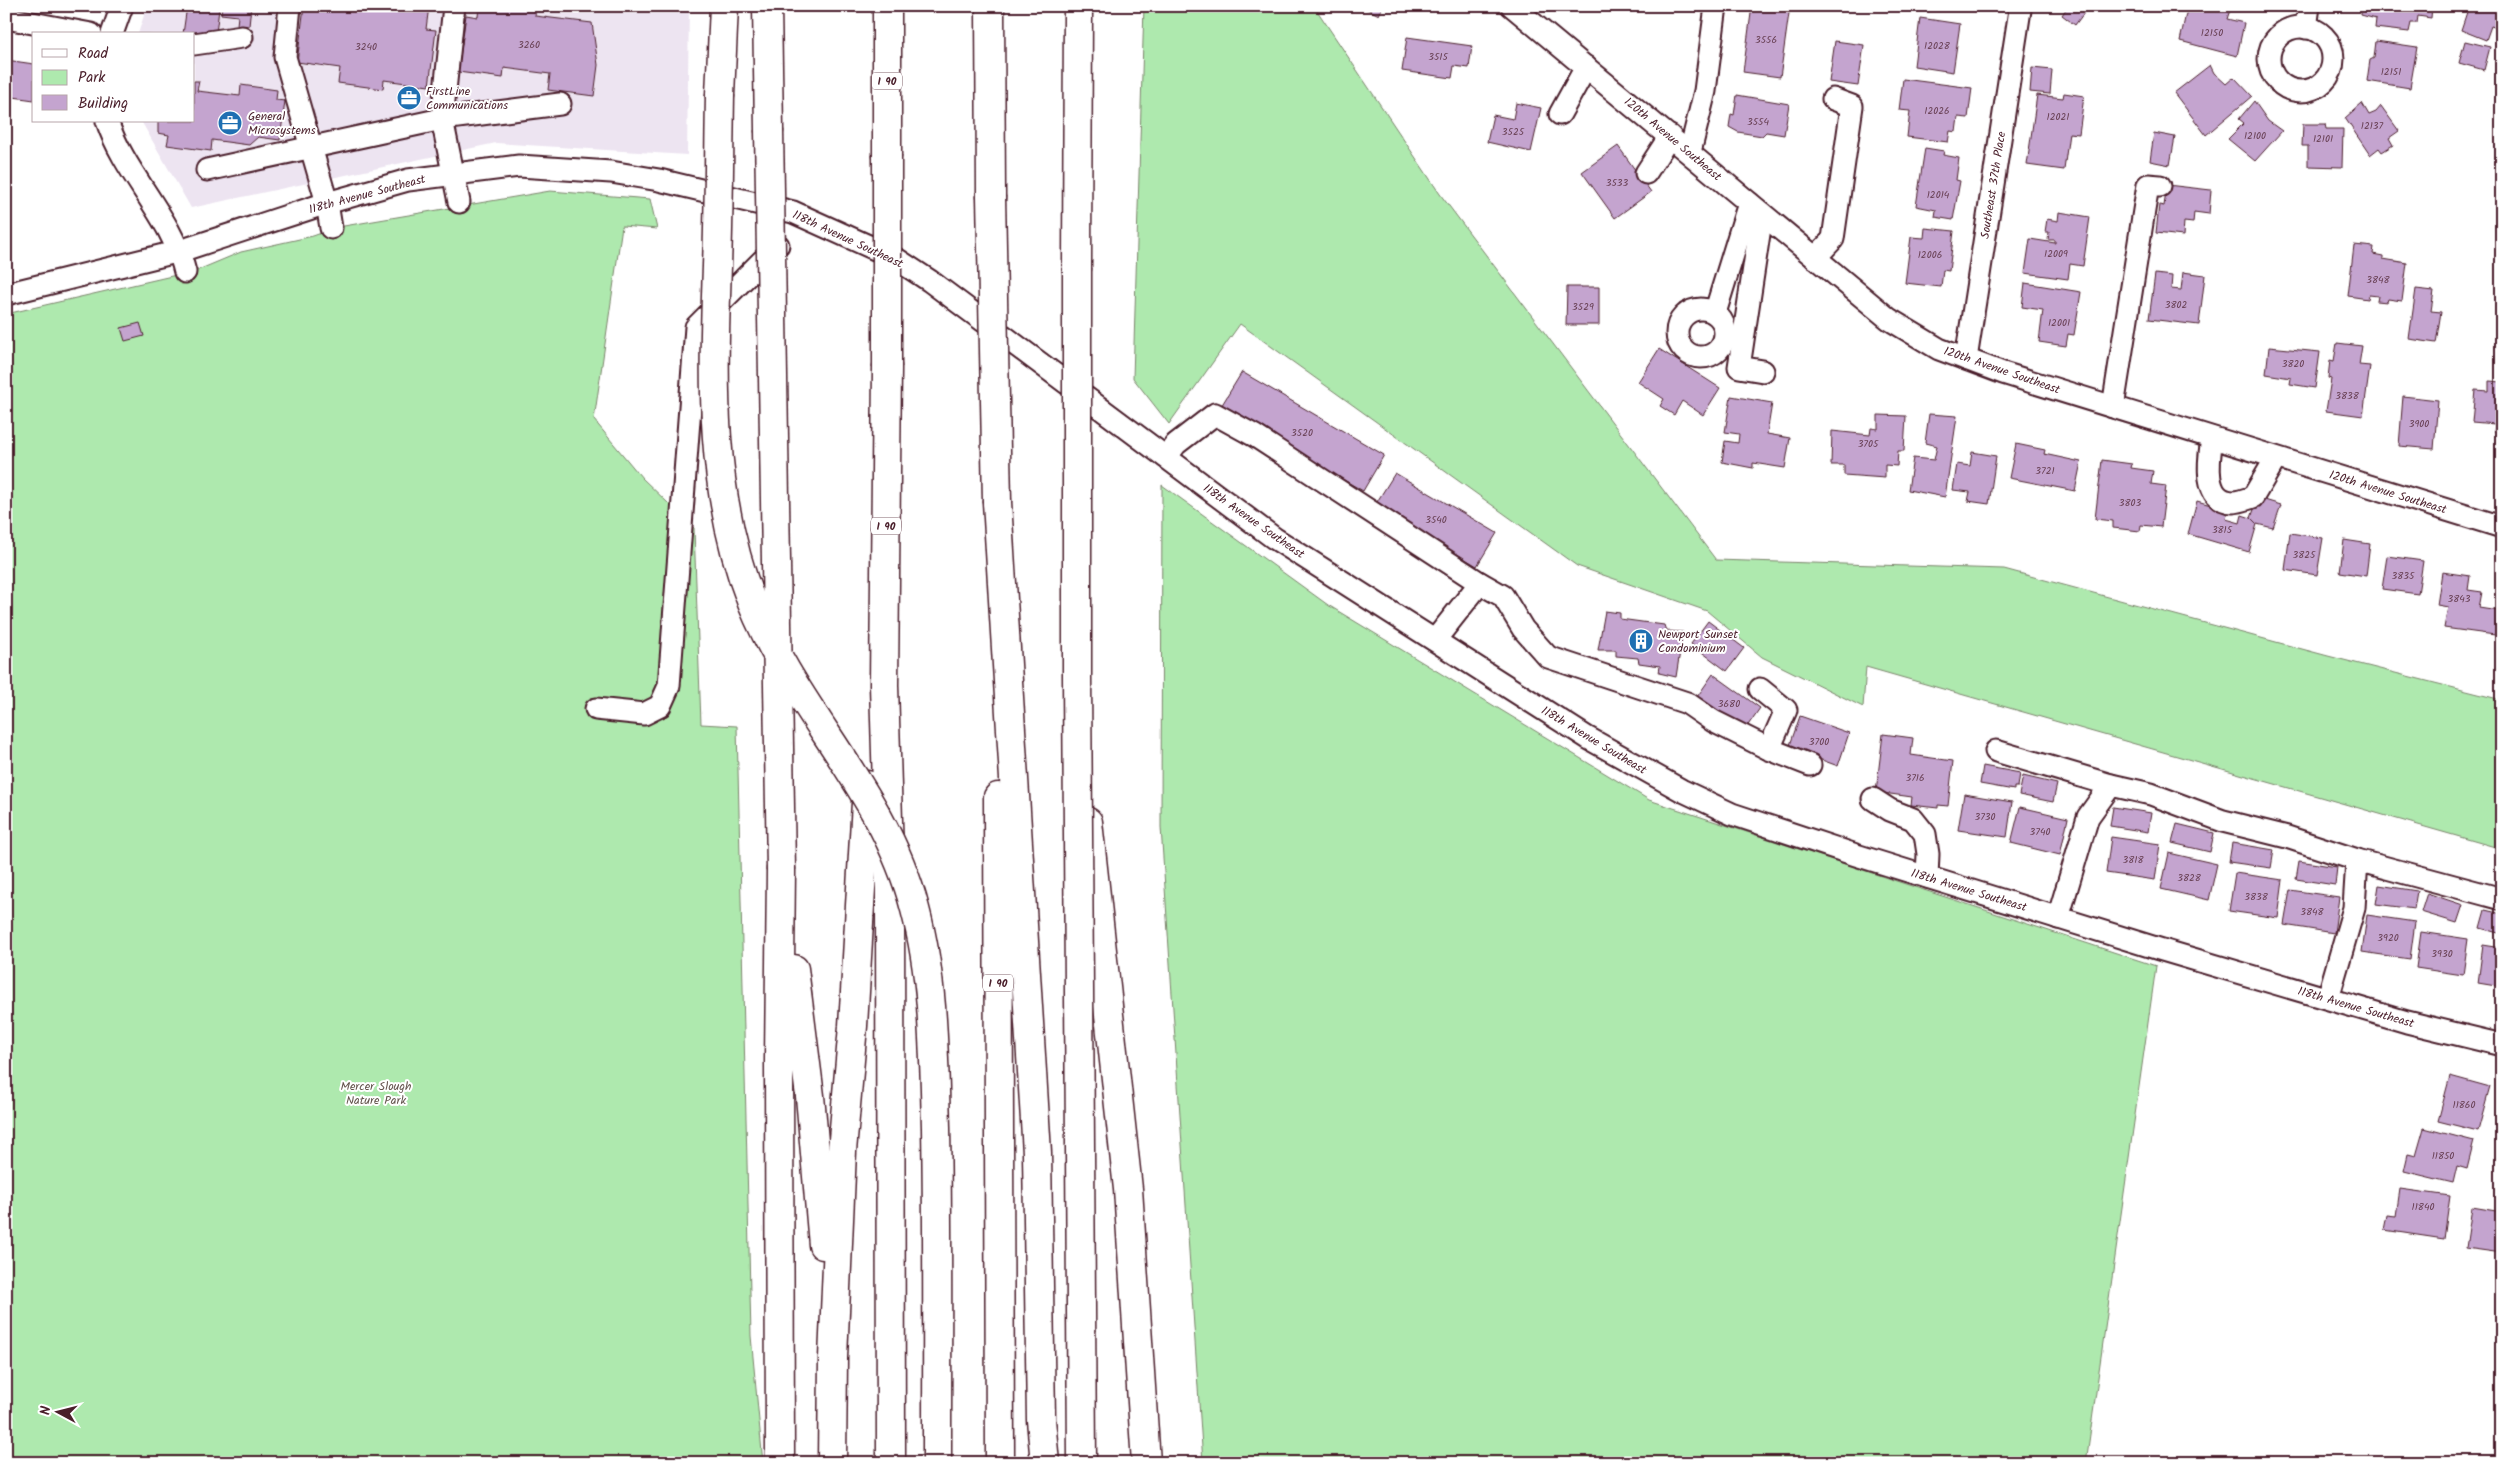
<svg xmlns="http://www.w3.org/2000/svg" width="2508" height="1469" viewBox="0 0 2508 1469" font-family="Kalam,sans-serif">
	<rect width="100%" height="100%" fill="#fff"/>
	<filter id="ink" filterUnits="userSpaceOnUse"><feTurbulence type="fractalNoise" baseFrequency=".02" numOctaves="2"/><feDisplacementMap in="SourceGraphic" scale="10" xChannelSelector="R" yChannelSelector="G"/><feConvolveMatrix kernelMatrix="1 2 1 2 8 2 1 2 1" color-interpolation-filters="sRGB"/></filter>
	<g filter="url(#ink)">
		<polygon fill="#ede4f1" points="147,6 689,6 687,155 496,143 191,208 141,121 194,121 194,34 138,34"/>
		<g fill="#aee9ae" stroke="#7c846c">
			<polygon points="1144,6 1314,6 1440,194 1716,560 2004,569 2328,656 2502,700 2502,849 1866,667 1863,707 1762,657 1707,611 1577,566 1240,324 1169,424 1133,378"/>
			<polygon points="550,191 650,199 657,229 622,226 594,420 642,478 694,528 701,724 737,726 751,1336 763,1463 6,1463 6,314 198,270 241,252 313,236 338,227"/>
			<polygon points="1162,485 1328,605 1649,800 2156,966 2086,1463 1203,1463 1161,827"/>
		</g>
		<g fill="#c4a4cf" stroke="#4a1f2b">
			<polygon points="187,6 219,9 216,33 205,31 204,38 194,34 183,34"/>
			<polygon points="222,6 251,6 249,26 237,25 238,16 221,14"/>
			<polygon points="314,6 429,6 426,29 436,30 429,86 384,80 383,89 338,83 340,68 297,62 304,7 314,8"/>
			<polygon points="479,6 536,7 535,16 592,23 598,65 594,96 548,90 550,74 504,68 503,78 458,72 466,15 478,17"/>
			<polygon points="1361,6 1383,6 1379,15"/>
			<polygon points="1752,6 1790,6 1780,77 1743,72"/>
			<polygon points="2068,6 2089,6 2075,25 2062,15"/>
			<polygon points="2195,6 2231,7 2227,19 2244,23 2237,56 2180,41 2187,9 2194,10"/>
			<polygon points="2361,6 2432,6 2431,18 2418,16 2417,23 2411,23 2409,32 2375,28 2376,19 2361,15"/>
			<polygon points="2469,6 2502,6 2502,30 2491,26 2486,40 2461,30"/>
			<polygon points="1920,18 1960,24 1953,72 1914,66"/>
			<polygon points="1407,37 1472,46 1469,68 1454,66 1452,78 1402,71"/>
			<polygon points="1835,41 1864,45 1858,86 1829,82"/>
			<polygon points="2376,41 2417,47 2410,88 2367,81 2370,60 2374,58"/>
			<polygon points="2465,41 2490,47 2484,70 2459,63"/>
			<polygon points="6,60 34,64 34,100 6,96"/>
			<polygon points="2210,65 2214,73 2226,84 2234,77 2252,96 2206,135 2174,93"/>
			<polygon points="2032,68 2052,70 2050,94 2030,92"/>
			<polygon points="1903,79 1972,88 1968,118 1958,117 1956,132 1950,131 1948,142 1907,137 1910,111 1899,110"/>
			<polygon points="194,81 199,81 197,91 240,96 241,85 277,90 276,100 285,101 280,140 258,137 249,145 212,140 211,151 167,145 169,135 158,133 158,121 194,121"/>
			<polygon points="2064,93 2084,96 2079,134 2069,133 2064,170 2027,165 2037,95 2063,98"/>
			<polygon points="1737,95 1789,104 1784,135 1766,132 1762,136 1738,132 1729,127 1731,114 1734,115"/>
			<polygon points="2254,101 2268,121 2282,131 2255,161 2228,139 2244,123 2239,119"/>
			<polygon points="1516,103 1541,108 1531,152 1487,142 1493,115 1513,119"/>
			<polygon points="2362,103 2369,115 2376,112 2381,106 2399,131 2389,138 2393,145 2382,152 2379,148 2370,155 2345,118"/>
			<polygon points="2303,124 2325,124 2326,129 2343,129 2342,167 2308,166 2308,146 2302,146"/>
			<polygon points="2154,133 2175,137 2170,165 2150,161"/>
			<polygon points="1618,146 1651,192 1615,218 1582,172"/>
			<polygon points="1925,148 1944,151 1943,155 1959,158 1956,180 1960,181 1953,220 1935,217 1936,210 1916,206"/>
			<polygon points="2167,185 2211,190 2209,214 2194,212 2193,223 2184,222 2183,236 2156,233 2159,205 2164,206"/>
			<polygon points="2059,212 2090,217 2083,266 2070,264 2068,279 2025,273 2030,239 2055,243 2055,240 2048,240 2049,232 2045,232 2047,219 2058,221"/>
			<polygon points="1925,228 1954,231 1949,271 1943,270 1941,287 1905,283 1911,237 1924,238"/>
			<polygon points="2354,245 2374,247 2373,254 2383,256 2383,259 2407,263 2402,301 2388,299 2387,302 2377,301 2378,296 2369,295 2368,299 2348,296"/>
			<polygon points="2183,272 2205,275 2199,325 2149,319 2155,274 2172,276 2171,289 2181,290"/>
			<polygon points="2025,283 2081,292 2074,335 2068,334 2066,346 2039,342 2043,310 2022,307"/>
			<polygon points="1567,287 1599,287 1599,325 1566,325"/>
			<polygon points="2416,289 2434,291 2431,311 2441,312 2436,343 2409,339"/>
			<polygon points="140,323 144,336 125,341 121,328"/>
			<polygon points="2337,343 2362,346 2359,365 2370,366 2363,416 2326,411 2331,379 2328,378 2330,360 2334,361"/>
			<polygon points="2269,347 2320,352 2315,388 2290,384 2291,378 2266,374"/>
			<polygon points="1659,349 1720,388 1703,415 1682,401 1674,415 1660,406 1664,399 1638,382"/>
			<polygon points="1242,372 1384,455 1363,491 1220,408"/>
			<polygon points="2489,381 2502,382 2502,432 2494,431 2495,424 2472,422 2475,390 2489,391"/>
			<polygon points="1731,396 1772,403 1767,434 1790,438 1785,468 1753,463 1753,468 1722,462 1725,441 1738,443 1739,434 1725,432"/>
			<polygon points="2403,396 2438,400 2434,449 2399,446"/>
			<polygon points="1929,414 1957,416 1945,497 1908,490 1913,458 1934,460 1937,446 1925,443"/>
			<polygon points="1878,415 1906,416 1904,451 1898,451 1897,466 1885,465 1885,478 1844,475 1844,465 1831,465 1832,431 1870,435 1871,428 1878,429"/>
			<polygon points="2016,444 2045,450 2044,454 2081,462 2075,491 2009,478"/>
			<polygon points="1972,452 1996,456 1989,504 1968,501 1970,492 1953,490 1957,464 1970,466"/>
			<polygon points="2102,460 2132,464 2131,468 2153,471 2151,484 2166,486 2161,527 2141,525 2140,531 2113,528 2113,521 2095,519"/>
			<polygon points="1395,473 1497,533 1477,566 1375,505"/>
			<polygon points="2258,498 2281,505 2273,528 2257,524 2251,518"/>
			<polygon points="2197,501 2228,510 2226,519 2240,523 2242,515 2251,518 2257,524 2249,552 2188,534"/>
			<polygon points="2290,533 2323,538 2317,575 2285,570"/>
			<polygon points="2344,540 2370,544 2366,576 2340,572"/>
			<polygon points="2387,556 2423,561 2418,594 2382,589"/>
			<polygon points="2442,572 2470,576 2468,590 2482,592 2479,608 2498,611 2495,635 2444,628 2448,607 2437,605"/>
			<polygon points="1605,611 1620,613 1620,619 1664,625 1666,631 1683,632 1676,677 1659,673 1660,666 1639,663 1638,658 1616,656 1616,650 1598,650"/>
			<polygon points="1708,621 1744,648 1727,671 1691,644"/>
			<polygon points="1713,674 1760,708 1744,731 1697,697"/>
			<polygon points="1800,716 1849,733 1838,766 1789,748"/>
			<polygon points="1883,734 1913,738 1911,755 1953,761 1948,806 1938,805 1938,808 1911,805 1912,797 1876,792"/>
			<polygon points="1983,766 2020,773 2018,787 2014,787 2014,790 1980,784"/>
			<polygon points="2023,776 2057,784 2053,802 2019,795"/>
			<polygon points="1964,794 2012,802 2007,837 1958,830"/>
			<polygon points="2020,807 2068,818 2060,855 2011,843"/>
			<polygon points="2113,807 2151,813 2148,832 2110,826"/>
			<polygon points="2177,824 2214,833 2210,852 2172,843"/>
			<polygon points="2111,837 2160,844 2155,880 2106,873"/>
			<polygon points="2232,843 2274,850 2271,868 2229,862"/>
			<polygon points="2169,853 2217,864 2209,900 2161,889"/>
			<polygon points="2299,861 2337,867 2335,885 2296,879"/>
			<polygon points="2235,873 2283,880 2278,918 2229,911"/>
			<polygon points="2379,885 2417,891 2414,909 2376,904"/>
			<polygon points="2290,890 2339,897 2334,933 2284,925"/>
			<polygon points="2427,893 2463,905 2457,923 2421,912"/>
			<polygon points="2485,910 2502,914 2502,934 2480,928"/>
			<polygon points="2367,915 2415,922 2410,959 2362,952"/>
			<polygon points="2421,932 2468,939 2463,975 2416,968"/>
			<polygon points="2483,945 2502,948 2502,987 2478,983"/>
			<polygon points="2450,1076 2490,1087 2478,1131 2438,1121"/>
			<polygon points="2424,1128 2474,1141 2467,1169 2457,1166 2453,1183 2404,1171 2408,1154 2416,1156"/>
			<polygon points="2400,1189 2450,1196 2444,1239 2384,1230 2387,1215 2396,1216"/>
			<polygon points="2472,1207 2502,1212 2502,1253 2466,1248"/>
		</g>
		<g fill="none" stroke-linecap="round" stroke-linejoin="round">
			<defs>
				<g id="minor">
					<polyline points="290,6 285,57 327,203 331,228"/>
					<polyline points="454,6 442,119 459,202"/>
					<polyline points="1512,6 1889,319 1939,349 2003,373 2502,527"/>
					<polyline points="6,18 91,34"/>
					<circle cx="2301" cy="59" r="32"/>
					<polyline points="2306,28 2309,6"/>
					<polyline points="112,34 122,6"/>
					<polyline points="194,44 242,37"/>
					<polyline points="1560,114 1586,67"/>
					<path d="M107,121C125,175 172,217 185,272"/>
					<polyline points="1690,152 1705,91 1716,6"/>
					<polyline points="207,170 442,119 560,104"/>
					<polyline points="1646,173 1670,136"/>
					<polyline points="1762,214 1739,367 1763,371"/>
					<polyline points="1815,258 1833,239 1852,106 1833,99"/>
					<polyline points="6,294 180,251 327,203 408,180 519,166 611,172 659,180 793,212 895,258 930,281 1274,538 1588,738 1681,790 1732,814 1856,855 2159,949 2407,1022 2502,1045"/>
					<circle cx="1701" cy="333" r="24"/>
					<polyline points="1715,313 1749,203"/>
					<polyline points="1966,359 2020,10"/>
					<polyline points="2113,407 2148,185 2160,186"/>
					<path d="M2212,438C2209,458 2202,501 2233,502C2239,502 2247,499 2253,497L2276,458"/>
					<polyline points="1166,457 1176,444 1215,414 1255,436 1480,583 1435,640"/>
					<polyline points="1480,583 1503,596 1523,629 1548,657 1687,703 1713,721 1769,749 1786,710 1760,689"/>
					<polyline points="596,709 644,714 660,706 669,686 696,327 778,245"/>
					<polyline points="1769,749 1810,765"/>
					<polyline points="1996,751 2111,785"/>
					<polyline points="1873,799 1890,810 1913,819 1925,834 1928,854 1927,877"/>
					<polyline points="2357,860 2502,899"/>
					<polyline points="2058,918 2088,817 2111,785 2151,794 2223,821 2287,837 2357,860 2354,908 2328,998"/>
				</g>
				<g id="highway">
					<polyline points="767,6 769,130"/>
					<polyline points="990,6 991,196"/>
					<polyline points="720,95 724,6"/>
					<polyline points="887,155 887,6"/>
					<polyline points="1077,268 1078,6"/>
					<polyline points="887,367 884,685 890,889 891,1463"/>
					<polyline points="997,502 1037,1153 1041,1420 1045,1463"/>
					<polyline points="998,797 1000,1463"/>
					<polyline points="1088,822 1128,1189 1146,1463"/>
					<polyline points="794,969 810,1096 823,1245"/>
					<polyline points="780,1463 779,1060 781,870"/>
					<polyline points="832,1463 833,1358 842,1151 853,1026 867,785"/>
				</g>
			</defs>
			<use href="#minor" stroke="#4a1f2b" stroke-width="25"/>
			<use href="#highway" stroke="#4a1f2b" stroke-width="31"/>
			<use href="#minor" stroke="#fff" stroke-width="21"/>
			<use href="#highway" stroke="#fff" stroke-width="28"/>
			<defs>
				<g id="highway-bridge">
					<path d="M720,95C719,152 719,209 717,266C713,380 709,494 752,603C796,712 885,792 915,909C934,980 934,1055 936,1128C938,1240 937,1351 937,1463"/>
					<polyline points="769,130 781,870"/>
					<polyline points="887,155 887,367"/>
					<polyline points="991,196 997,502"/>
					<polyline points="1077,268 1077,676 1082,1463"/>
				</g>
			</defs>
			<use href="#highway-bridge" stroke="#4a1f2b" stroke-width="31" stroke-linecap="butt"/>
			<use href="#highway-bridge" stroke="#fff" stroke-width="28"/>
		</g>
	</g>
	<defs>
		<symbol id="office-disc" viewBox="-11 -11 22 22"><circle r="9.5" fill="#1f6fb2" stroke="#fff"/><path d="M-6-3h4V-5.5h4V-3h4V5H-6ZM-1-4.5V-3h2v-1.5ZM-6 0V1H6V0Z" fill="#fff"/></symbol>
		<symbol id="building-disc" viewBox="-11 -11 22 22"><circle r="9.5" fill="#1f6fb2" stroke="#fff"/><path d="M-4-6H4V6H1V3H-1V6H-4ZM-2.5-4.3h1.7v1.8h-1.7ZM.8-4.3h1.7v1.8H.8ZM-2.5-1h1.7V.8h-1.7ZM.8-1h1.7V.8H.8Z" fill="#fff"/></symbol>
	</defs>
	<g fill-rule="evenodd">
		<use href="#office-disc" x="395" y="84" width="28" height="28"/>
		<use href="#office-disc" x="216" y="109" width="28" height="28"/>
		<use href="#building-disc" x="1627" y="627" width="28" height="28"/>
	</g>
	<g text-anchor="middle" stroke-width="4" stroke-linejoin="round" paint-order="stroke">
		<g font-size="10" fill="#684054">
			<text x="2212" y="36">12150</text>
			<text x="1766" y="43">3556</text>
			<text x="529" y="48">3260</text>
			<text x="1937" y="49">12028</text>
			<text x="366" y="50">3240</text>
			<text x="1438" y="60">3515</text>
			<text x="2391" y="75">12151</text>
			<text x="1937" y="114">12026</text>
			<text x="2058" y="120">12021</text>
			<text x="1758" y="125">3554</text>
			<text x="2372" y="129">12137</text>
			<text x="1513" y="135">3525</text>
			<text x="2255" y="139">12100</text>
			<text x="2323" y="142">12101</text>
			<text x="1617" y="186">3533</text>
			<text x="1938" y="198">12014</text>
			<text x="2056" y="257">12009</text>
			<text x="1930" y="258">12006</text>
			<text x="2378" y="283">3848</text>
			<text x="2176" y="308">3802</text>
			<text x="1583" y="310">3529</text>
			<text x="2059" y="326">12001</text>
			<text x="2293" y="367">3820</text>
			<text x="2347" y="399">3838</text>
			<text x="2419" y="427">3900</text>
			<text x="1302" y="436">3520</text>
			<text x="1868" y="447">3705</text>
			<text x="2045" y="474">3721</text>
			<text x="2130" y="506">3803</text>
			<text x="1436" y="523">3540</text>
			<text x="2222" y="533">3815</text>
			<text x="2304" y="558">3825</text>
			<text x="2403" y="579">3835</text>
			<text x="2459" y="602">3843</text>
			<text x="1729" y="707">3680</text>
			<text x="1819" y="745">3700</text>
			<text x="1915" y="781">3716</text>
			<text x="1985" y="820">3730</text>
			<text x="2040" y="835">3740</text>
			<text x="2133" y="863">3818</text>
			<text x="2189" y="881">3828</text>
			<text x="2256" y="900">3838</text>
			<text x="2312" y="915">3848</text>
			<text x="2388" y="941">3920</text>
			<text x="2442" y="957">3930</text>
			<text x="2464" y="1108">11860</text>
			<text x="2443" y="1159">11850</text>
			<text x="2423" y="1210">11840</text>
		</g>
		<g fill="#fff" stroke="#80626b" stroke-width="1">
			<rect x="872" y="72.5" width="30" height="17" rx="4"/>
			<rect x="871" y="517.5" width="30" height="17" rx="4"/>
			<rect x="983" y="974.5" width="30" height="17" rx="4"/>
		</g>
		<g font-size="11" font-weight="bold" fill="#4a1f2b">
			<text x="887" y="85">I 90</text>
			<text x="886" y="530">I 90</text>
			<text x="998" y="987">I 90</text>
		</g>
		<g font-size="12" fill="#4a1f2b" stroke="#fff" text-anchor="start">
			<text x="426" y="95">FirstLine<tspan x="426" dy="14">Communications</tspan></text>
			<text x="248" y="120">General<tspan x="248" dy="14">Microsystems</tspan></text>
			<text x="1658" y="638">Newport Sunset<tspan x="1658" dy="14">Condominium</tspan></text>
		</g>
		<g font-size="12" fill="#4a1f2b" stroke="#fff">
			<text transform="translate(1673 139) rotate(40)" y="4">120th Avenue Southeast</text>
			<text transform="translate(1993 185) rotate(-81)" y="4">Southeast 37th Place</text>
			<text transform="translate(367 194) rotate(-15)" y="4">118th Avenue Southeast</text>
			<text transform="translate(848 239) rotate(25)" y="4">118th Avenue Southeast</text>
			<text transform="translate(2002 370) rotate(19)" y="4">120th Avenue Southeast</text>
			<text transform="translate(2388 492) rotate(17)" y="4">120th Avenue Southeast</text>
			<text transform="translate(1254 521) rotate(35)" y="4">118th Avenue Southeast</text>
			<text transform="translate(1594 740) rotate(31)" y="4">118th Avenue Southeast</text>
			<text transform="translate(1969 890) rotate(17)" y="4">118th Avenue Southeast</text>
			<text transform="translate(2356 1007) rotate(16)" y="4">118th Avenue Southeast</text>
		</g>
		<g font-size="12" fill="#63524c" stroke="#fff">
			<text x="376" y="1090">Mercer Slough<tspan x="376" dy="14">Nature Park</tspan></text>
		</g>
	</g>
	<rect width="2508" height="1469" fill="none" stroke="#fff" stroke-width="25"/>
	<rect x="12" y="12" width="2483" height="1444" fill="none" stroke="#4a1f2b" stroke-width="2" filter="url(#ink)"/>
	<rect x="32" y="32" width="162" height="90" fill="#ffffff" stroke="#b7a5aa"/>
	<rect x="42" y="49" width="25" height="8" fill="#ffffff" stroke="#b7a5aa"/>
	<text x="78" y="58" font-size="15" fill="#4a1f2b">Road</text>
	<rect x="42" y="70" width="25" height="15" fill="#aee9ae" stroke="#b7a5aa"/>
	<text x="78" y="82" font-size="15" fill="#4a1f2b">Park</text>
	<rect x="42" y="95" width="25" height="15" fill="#c4a4cf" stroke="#b7a5aa"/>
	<text x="78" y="108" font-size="15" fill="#4a1f2b">Building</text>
	<g transform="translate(58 1412) rotate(277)" stroke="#ffffff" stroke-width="4" paint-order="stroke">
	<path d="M0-4L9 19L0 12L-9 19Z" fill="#4a1f2b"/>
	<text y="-8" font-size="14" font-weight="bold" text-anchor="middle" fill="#4a1f2b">N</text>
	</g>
</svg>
